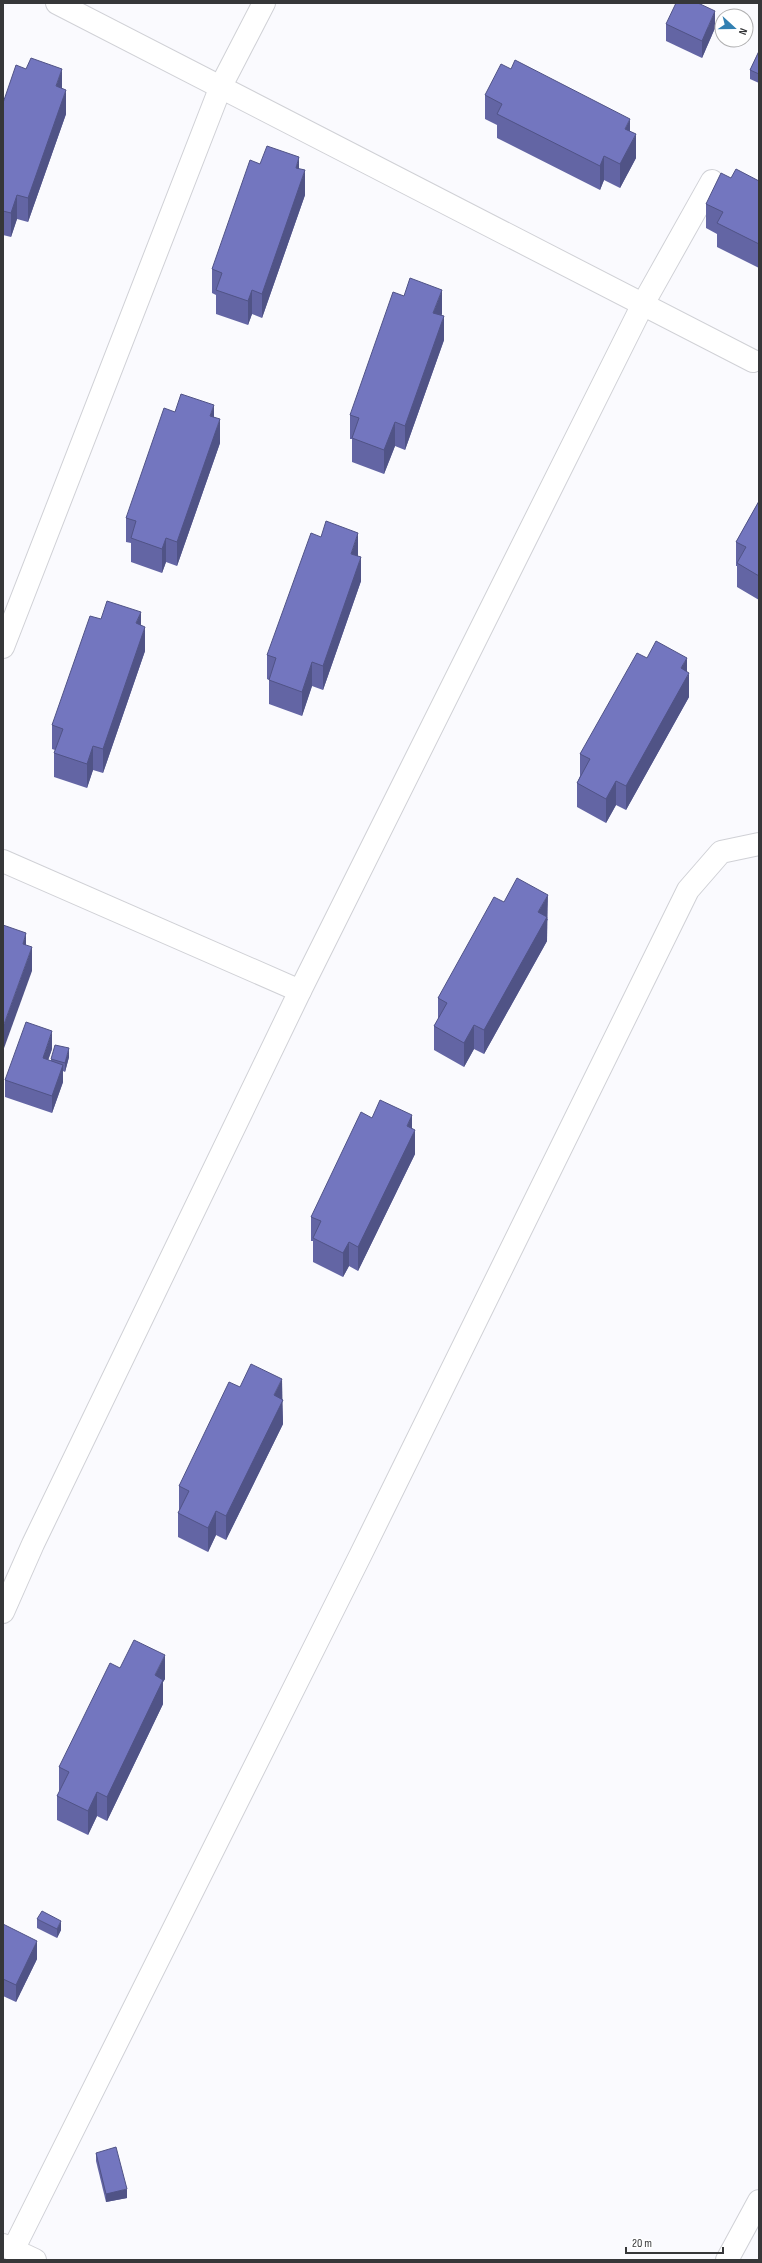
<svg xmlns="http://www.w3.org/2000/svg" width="762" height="2263" viewBox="0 0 762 2263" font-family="'Sofia Sans Condensed',sans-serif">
	<rect width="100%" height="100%" fill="#fafafe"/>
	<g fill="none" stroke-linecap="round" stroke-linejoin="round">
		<defs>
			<g id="minor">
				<polyline points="57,3 753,361"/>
				<polyline points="3,647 221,86 264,3"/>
				<polyline points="3,861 300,991"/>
				<polyline points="3,1612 33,1544 300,991 643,304 712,181"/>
				<polyline points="3,2245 35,2260"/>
				<polyline points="13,2250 361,1554 688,890 721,852 759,844"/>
				<polyline points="727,2260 759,2201"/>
			</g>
		</defs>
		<use href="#minor" stroke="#d0d1d6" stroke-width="24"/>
		<use href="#minor" stroke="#fff" stroke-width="22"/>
	</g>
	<g fill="#6365a4">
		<polygon points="666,24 715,28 702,58 666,41"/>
		<polygon points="759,51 759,83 750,79 750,70"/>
		<polygon points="62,88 66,114 28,222 17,219 11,237 3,235 3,103"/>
		<polygon points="485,95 630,131 636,158 620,188 604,180 600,190 497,138 497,125 485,119"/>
		<polygon points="260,164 299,169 305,195 262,318 252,314 248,325 216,314 216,295 212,293 212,269"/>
		<polygon points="731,178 759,181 759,268 717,247 717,234 706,228 706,204"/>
		<polygon points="442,314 441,316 444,340 405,450 395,446 384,474 352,462 352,439 350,439 350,415"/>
		<polygon points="214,417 220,443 177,566 166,562 162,573 131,562 131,543 126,542 126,518"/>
		<polygon points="759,501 759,600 737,587 737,566 736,566 736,542"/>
		<polygon points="358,556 361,581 323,690 312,686 302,716 269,704 269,680 267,679 267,655"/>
		<polygon points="101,619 141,625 145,651 103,773 93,770 87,788 54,777 54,753 55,750 52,749 52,725"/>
		<polygon points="647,658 687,671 689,697 626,810 616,805 606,823 577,807 577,783 580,776 580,754"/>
		<polygon points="504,902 548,919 547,921 547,941 484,1054 474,1049 464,1067 434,1050 434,1026 438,1020 438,998"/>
		<polygon points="52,1049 48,1060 51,1061 51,1059 69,1057 65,1072 63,1071 63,1082 52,1113 5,1097 5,1080"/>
		<polygon points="372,1118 412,1128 415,1154 358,1271 349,1266 343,1277 313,1262 313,1241 311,1241 311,1217"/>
		<polygon points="240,1387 282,1399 283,1424 226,1540 216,1535 208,1552 178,1537 178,1513 180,1510 179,1510 179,1486"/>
		<polygon points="120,1668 165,1679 163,1682 163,1704 107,1821 97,1816 88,1835 57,1820 57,1796 60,1791 59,1791 59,1767"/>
		<polygon points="37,1919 61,1930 57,1938 37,1928"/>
		<polygon points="3,1924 37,1959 16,2002 3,1996"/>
		<polygon points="96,2153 127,2198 106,2202 96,2161"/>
	</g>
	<g fill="#505386">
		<polygon points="715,11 715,28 702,58 702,41"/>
		<polygon points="62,69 62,93 56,86"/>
		<polygon points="66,90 66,114 28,222 28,198"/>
		<polygon points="630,119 630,143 625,129"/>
		<polygon points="636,134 636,158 620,188 620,164"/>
		<polygon points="604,156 604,180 600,190 600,166"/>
		<polygon points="299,157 299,181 296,168"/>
		<polygon points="305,170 305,195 262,318 262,294"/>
		<polygon points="17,195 17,219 11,237 11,213"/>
		<polygon points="252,290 252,314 248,325 248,301"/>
		<polygon points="442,290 442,314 433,337 433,313"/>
		<polygon points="444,316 444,340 405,450 405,426"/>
		<polygon points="214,405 214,429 210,416"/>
		<polygon points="220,419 220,443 177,566 177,542"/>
		<polygon points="395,422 395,446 384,474 384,450"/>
		<polygon points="358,533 358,557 351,554"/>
		<polygon points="166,538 166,562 162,573 162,549"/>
		<polygon points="361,557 361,581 323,690 323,666"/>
		<polygon points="141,612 141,636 136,623"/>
		<polygon points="145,627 145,651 103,773 103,749"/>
		<polygon points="687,658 687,677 689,673 689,697 626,810 626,786 681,668"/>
		<polygon points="312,662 312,686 302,716 302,692"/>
		<polygon points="93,746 93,770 87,788 87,764"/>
		<polygon points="616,781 616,805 606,823 606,799"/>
		<polygon points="548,895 547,941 484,1054 484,1030 538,912"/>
		<polygon points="26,933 26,957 23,944"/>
		<polygon points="32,947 32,971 3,1051 3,1027"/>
		<polygon points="474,1025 474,1049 464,1067 464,1043"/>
		<polygon points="52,1031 52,1049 43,1075 43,1058"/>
		<polygon points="69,1048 69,1057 65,1072 65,1063"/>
		<polygon points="63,1065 63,1082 52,1113 52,1096"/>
		<polygon points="412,1115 412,1136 415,1130 415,1154 358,1271 358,1247 407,1126"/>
		<polygon points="349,1242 349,1266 343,1277 343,1253"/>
		<polygon points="282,1379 283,1424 226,1540 226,1516 274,1395"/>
		<polygon points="216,1511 216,1535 208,1552 208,1528"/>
		<polygon points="165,1655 165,1679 163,1682 163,1704 107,1821 107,1797 155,1675"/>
		<polygon points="97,1792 97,1816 88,1835 88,1811"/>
		<polygon points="61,1921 61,1930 57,1938 57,1929"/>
		<polygon points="37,1941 37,1959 16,2002 16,1985"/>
		<polygon points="127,2189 127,2198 106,2202 106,2194"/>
	</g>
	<g fill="#7376bf" stroke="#505386">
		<polygon points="676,3 698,3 715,11 702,41 666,24"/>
		<polygon points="759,51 759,74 750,70"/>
		<polygon points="31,58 62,69 56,86 66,90 28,198 17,195 11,213 3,211 3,103 16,65 26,69"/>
		<polygon points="515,60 630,119 625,129 636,134 620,164 604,156 600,166 497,114 502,104 485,95 501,64 511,69"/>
		<polygon points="267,146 299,157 296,168 305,170 262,294 252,290 248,301 216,290 222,273 212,269 250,160 260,164"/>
		<polygon points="736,169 759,181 759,244 717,223 723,212 706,204 721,173 731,178"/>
		<polygon points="410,278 442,290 433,313 444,316 405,426 395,422 384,450 352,438 359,418 350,415 393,292 404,296"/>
		<polygon points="181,394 214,405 210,416 220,419 177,542 166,538 162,549 131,538 136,521 126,518 164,408 175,412"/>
		<polygon points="759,501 759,576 737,563 746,547 736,542"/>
		<polygon points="326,521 358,533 351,554 361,557 323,666 312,662 302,692 269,680 276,658 267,655 311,533 321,537"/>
		<polygon points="107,601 141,612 136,623 145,627 103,749 93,746 87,764 54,753 63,729 52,725 90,616 101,619"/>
		<polygon points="656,641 687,658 681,668 689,673 626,786 616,781 606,799 577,783 590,759 580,754 637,653 647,658"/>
		<polygon points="517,878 548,895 538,912 547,917 484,1030 474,1025 464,1043 434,1026 447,1003 438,998 494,897 504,902"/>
		<polygon points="3,925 26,933 23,944 32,947 3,1027"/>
		<polygon points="26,1022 52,1031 43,1058 63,1065 52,1096 5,1080"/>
		<polygon points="55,1045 69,1048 65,1063 51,1059"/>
		<polygon points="380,1100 412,1115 407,1126 415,1130 358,1247 349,1242 343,1253 313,1238 321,1221 311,1217 361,1112 372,1118"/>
		<polygon points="251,1364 282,1379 274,1395 283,1400 226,1516 216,1511 208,1528 178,1513 189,1491 179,1486 229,1382 240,1387"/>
		<polygon points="134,1640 165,1655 155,1675 163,1680 107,1797 97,1792 88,1811 57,1796 69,1772 59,1767 110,1663 120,1668"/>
		<polygon points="42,1911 61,1921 57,1929 37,1919"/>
		<polygon points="3,1924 37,1941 16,1985 3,1979"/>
		<polygon points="116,2147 127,2189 106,2194 96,2153"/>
	</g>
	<rect width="762" height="2263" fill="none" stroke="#363739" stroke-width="8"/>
	<g transform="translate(734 28) rotate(111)"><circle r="19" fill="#ffffff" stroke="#afafb0"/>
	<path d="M0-3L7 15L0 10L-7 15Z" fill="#3280b2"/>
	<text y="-6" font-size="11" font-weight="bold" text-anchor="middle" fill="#363739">N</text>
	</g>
	<path d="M626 2247v6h97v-6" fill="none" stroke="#363739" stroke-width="2"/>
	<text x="632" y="2247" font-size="12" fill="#363739" stroke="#ffffff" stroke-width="3" paint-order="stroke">20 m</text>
</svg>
